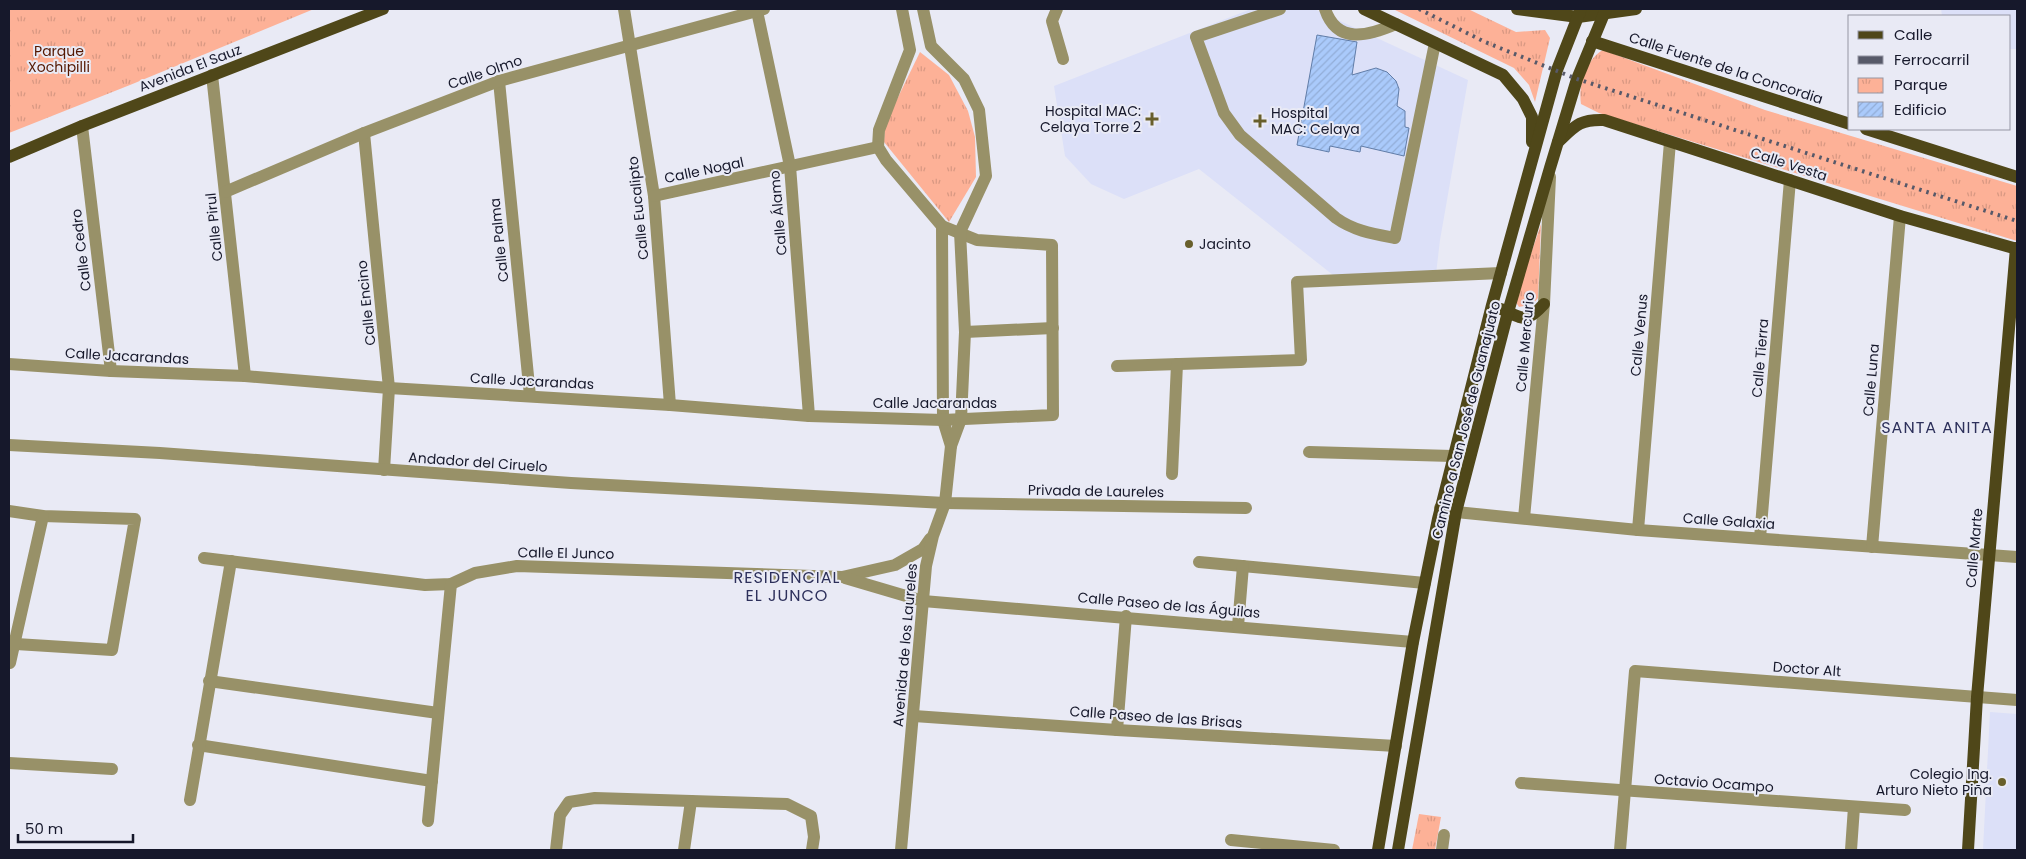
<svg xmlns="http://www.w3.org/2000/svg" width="2026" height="859" viewBox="0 0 2026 859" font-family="Poppins,sans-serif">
	<defs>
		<pattern id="park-tufts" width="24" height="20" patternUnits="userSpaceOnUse" patternTransform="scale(1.25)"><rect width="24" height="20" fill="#fdb197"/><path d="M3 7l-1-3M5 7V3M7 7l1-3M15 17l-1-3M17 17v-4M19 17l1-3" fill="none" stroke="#d89882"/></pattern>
		<pattern id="building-hatch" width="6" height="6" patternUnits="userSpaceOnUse" patternTransform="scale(1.25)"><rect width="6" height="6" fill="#aacafb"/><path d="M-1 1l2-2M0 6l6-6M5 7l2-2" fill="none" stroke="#92add7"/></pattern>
	</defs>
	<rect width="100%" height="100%" fill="#e9eaf5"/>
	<g fill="#dce0f8">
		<polygon points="1251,9 1314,9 1468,80 1440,240 1436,274 1338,279 1199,169 1124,199 1091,184 1065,156 1054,86"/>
		<polygon points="1941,9 2017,9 2017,49 2010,49 2010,16 1942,16"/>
		<polygon points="1990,712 2017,714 2017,850 1983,850"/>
	</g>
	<g fill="url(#park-tufts)">
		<polygon points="9,9 314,9 130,85 9,133"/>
		<polygon points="1393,9 1468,9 1516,32 1545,30 1550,38 1535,102 1529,85 1514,68"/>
		<path d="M1603,50L1765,110L2017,186V241L1599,113L1581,104C1578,86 1586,59 1603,50Z"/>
		<polygon points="920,52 949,75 968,111 975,137 976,177 949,222 884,142 885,124"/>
		<polygon points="1541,224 1538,298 1533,304 1519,307 1515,301"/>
		<polygon points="1419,814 1441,817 1435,850 1412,850"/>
	</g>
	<polygon fill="url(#building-hatch)" stroke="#617da8" points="1317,35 1357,42 1352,75 1376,68 1387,72 1396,81 1399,89 1397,106 1405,111 1405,127 1409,128 1404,156 1361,146 1360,152 1330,146 1329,152 1297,145"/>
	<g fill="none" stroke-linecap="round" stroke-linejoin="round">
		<g stroke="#989168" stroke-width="12">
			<polyline points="624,9 654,196 670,405"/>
			<polyline points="902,9 910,50 879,130 878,147 886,160 942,226 943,420 951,446"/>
			<polyline points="1057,9 1052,21 1063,59"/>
			<path d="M1280,9L1196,37L1224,113L1240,135L1336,218C1354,231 1374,234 1395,238L1435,43"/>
			<path d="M1325,9C1337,45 1368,36 1396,24"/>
			<polyline points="757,11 790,166 809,416"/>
			<polyline points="212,75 245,376"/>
			<polyline points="499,81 530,396"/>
			<polyline points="82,126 111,371"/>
			<polyline points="364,133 389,388 384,470"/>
			<polyline points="225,192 364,133 499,81 764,9"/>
			<polyline points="654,196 878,147"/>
			<polyline points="965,332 1053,328"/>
			<polyline points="9,364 111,371 245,376 389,388 670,405 809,416 943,420 1053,415 1052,245 977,240 942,226"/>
			<polyline points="1117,366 1301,360 1297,282 1501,273"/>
			<polyline points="9,445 160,453 571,483 945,503 1246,508"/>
			<polyline points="1309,452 1452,456"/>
			<polyline points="1172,474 1177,364"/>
			<polyline points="1440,508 1456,512 1638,530 2017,557"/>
			<polyline points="9,511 43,516 135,519 112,650 16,644"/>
			<polyline points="1524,518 1544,304 1550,177"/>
			<polyline points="1638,530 1670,142"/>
			<polyline points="1760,538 1790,180"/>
			<polyline points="1872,547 1900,216"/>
			<polyline points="204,558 425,585 451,584 475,573 517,566 842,577 895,565 923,549 930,539"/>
			<polyline points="1199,562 1425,583"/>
			<polyline points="845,578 923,601 1413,642"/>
			<polyline points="1238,626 1243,566"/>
			<polyline points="10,663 43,516"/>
			<polyline points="209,681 438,713"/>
			<polyline points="914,716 1117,730 1396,746"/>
			<polyline points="1117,730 1126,616"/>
			<polyline points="198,745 432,781"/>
			<polyline points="9,763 112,769"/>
			<polyline points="1521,783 1905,810"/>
			<polyline points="190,800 231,561"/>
			<polyline points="428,821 451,584"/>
			<polyline points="1231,840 1334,850"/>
			<polyline points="556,850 560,815 569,802 595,798 787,804 811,816 814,837 812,850"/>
			<polyline points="684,850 691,801"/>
			<polyline points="901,850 926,566 933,536 945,503 951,446 961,419 965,332 960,232 986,176 979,110 964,79 931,46 923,9"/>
			<polyline points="1442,850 1444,835"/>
			<polyline points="1620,850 1635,671 2017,700"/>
			<polyline points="1851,850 1854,807"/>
		</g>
		<g stroke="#4f4719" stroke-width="12">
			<polyline points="1364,9 1503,75 1523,99 1532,117 1532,142"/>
			<polyline points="1517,9 1578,17 1636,9"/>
			<polyline points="1592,41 1850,124"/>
			<polyline points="1866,129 2017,177"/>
			<path d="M1558,142C1575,126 1580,119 1604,120L1900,216L2017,249"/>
			<polyline points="9,157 82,126 383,9"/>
			<path d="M1501,309C1523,318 1525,325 1544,304"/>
			<polyline points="1378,850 1413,642 1438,519 1492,305 1557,70 1581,9"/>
			<polyline points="1398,850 1456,512 1508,312 1550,168 1577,79 1606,9"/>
			<polyline points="1968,850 1977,697 2016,248"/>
		</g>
		<polyline stroke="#575969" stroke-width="4" stroke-dasharray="2.5 5" stroke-linecap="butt" points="1419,9 1485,42 1577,79 2017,221"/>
	</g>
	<g fill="#685f2b" stroke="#e9eaf5" stroke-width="2">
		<path d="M1149.5 111.5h5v5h5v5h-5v5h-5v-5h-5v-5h5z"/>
		<path d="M1257.5 113.5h5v5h5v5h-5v5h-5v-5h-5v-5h5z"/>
		<circle cx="1189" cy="244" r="5"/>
		<circle cx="2002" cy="782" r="5"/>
	</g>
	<g text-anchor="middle" stroke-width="4" stroke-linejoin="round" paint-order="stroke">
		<g font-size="14" fill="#541701" stroke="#e9eaf5">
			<text x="59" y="56">Parque<tspan x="59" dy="16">Xochipilli</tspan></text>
		</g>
		<g font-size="14" fill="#16182b" stroke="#e9eaf5">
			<text transform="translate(190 68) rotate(-21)" y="5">Avenida El Sauz</text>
			<text transform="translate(1726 68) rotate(18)" y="5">Calle Fuente de la Concordia</text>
			<text transform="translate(485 72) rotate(-19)" y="5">Calle Olmo</text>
			<text transform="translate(1789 164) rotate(18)" y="5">Calle Vesta</text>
			<text transform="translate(704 170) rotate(-12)" y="5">Calle Nogal</text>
			<text transform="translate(638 208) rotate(-96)" y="5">Calle Eucalipto</text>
			<text transform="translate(778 213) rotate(-95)" y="5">Calle Álamo</text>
			<text transform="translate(214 227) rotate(-96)" y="5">Calle Pirul</text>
			<text transform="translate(499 240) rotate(-96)" y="5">Calle Palma</text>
			<text transform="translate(81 250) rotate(-97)" y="5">Calle Cedro</text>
			<text transform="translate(366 303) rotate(-96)" y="5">Calle Encino</text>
			<text transform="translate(1639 335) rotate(-85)" y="5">Calle Venus</text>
			<text transform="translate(1525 342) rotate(-85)" y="5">Calle Mercurio</text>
			<text transform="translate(127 356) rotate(3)" y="5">Calle Jacarandas</text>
			<text transform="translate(1760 358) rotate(-85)" y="5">Calle Tierra</text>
			<text transform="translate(1871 380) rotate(-85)" y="5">Calle Luna</text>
			<text transform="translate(532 381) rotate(3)" y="5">Calle Jacarandas</text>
			<text x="935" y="408">Calle Jacarandas</text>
			<text transform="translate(1466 420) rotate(-76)" y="5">Camino a San José de Guanajuato</text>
			<text transform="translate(478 462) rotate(4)" y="5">Andador del Ciruelo</text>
			<text transform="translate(1096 491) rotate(1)" y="5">Privada de Laureles</text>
			<text transform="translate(1729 521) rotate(4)" y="5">Calle Galaxia</text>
			<text transform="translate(1974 548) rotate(-85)" y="5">Calle Marte</text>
			<text transform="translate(566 553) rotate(1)" y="5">Calle El Junco</text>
			<text transform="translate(1169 605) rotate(5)" y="5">Calle Paseo de las Águilas</text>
			<text transform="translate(905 645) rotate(-85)" y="5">Avenida de los Laureles</text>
			<text transform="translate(1807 669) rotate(4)" y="5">Doctor Alt</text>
			<text transform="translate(1156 717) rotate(4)" y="5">Calle Paseo de las Brisas</text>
			<text transform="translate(1714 783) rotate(4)" y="5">Octavio Ocampo</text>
		</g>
		<g font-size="14" fill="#16182b" stroke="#e9eaf5" text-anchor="end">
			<text x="1141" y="116">Hospital MAC:<tspan x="1141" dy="16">Celaya Torre 2</tspan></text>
			<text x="1271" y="118" text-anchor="start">Hospital<tspan x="1271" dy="16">MAC: Celaya</tspan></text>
			<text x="1199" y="249" text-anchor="start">Jacinto</text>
			<text x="1992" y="779">Colegio Ing.<tspan x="1992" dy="16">Arturo Nieto Piña</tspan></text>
		</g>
		<g font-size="16" letter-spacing="1" fill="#2d305b" stroke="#e9eaf5">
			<text x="1937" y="433">SANTA ANITA</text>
			<text x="787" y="583">RESIDENCIAL<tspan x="787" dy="18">EL JUNCO</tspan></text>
		</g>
	</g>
	<rect width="2026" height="859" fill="none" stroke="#16182b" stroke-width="20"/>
	<rect x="1848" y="15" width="162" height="115" fill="#e9eaf5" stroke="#9596a4"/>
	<rect x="1858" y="31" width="25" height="8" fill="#4f4719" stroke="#9596a4"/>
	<text x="1894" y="40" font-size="15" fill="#16182b">Calle</text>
	<rect x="1858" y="56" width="25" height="8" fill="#575969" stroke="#9596a4"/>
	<text x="1894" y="65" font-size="15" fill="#16182b">Ferrocarril</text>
	<rect x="1858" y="78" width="25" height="15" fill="url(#park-tufts)" stroke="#9596a4"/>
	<text x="1894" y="90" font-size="15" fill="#16182b">Parque</text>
	<rect x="1858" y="102" width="25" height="15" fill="url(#building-hatch)" stroke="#9596a4"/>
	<text x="1894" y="115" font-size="15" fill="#16182b">Edificio</text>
	<path d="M18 834v8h115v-8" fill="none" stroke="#16182b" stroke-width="2.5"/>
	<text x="25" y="834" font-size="15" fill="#16182b" stroke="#e9eaf5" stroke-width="4" paint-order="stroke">50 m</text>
</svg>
